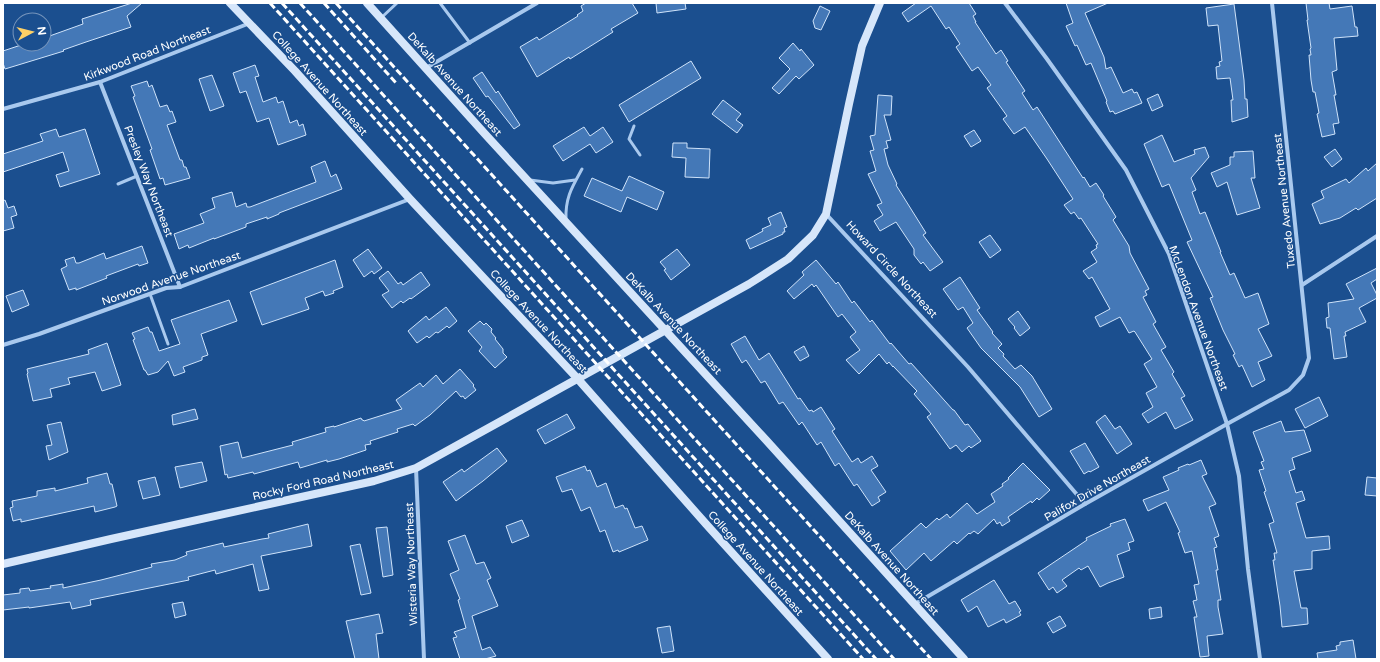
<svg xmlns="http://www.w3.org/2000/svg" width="1380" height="662" viewBox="0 0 1380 662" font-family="'Varela Round',sans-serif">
	<rect width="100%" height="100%" fill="#1b4f8f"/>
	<g fill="#4478b7" stroke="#cfe3fa">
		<polygon points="132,3 142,3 127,16 131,27 86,42 63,50 64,51 5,69 3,63 3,51 24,44 44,44 44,38 83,24 82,19"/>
		<polygon points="586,3 632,3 638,13 611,29 613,32 570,59 569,57 537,77 520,47 537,37 539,40 578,16 577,15 583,11 581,6"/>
		<polygon points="656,3 685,3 686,9 657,13"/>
		<polygon points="916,3 969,3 976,14 973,16 976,22 975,22 996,54 1001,50 1008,61 1006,62 1025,91 1022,93 1033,110 1037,107 1083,178 1084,177 1090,187 1096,183 1104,195 1103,196 1116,217 1113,220 1129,246 1130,253 1149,289 1145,291 1147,295 1143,297 1156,322 1153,324 1166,347 1161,350 1174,372 1172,374 1185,396 1181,398 1193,420 1175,429 1166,412 1148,423 1142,414 1153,407 1146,393 1157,387 1144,364 1152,359 1135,332 1134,331 1129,333 1120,317 1100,327 1095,317 1110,309 1092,277 1089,279 1083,271 1097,262 1091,252 1097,248 1096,245 1098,244 1081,218 1079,219 1074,212 1071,214 1064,205 1073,199 1047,159 1025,127 1014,134 1003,119 1007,116 987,88 991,85 978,67 972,71 956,47 960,44 949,27 946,29 931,6 908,22 902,13"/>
		<polygon points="1066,3 1108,3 1085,13 1104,57 1106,69 1111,67 1123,93 1132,89 1134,93 1137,92 1142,103 1115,114 1113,111 1110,112 1106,102 1107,101 1091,63 1086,65 1077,45 1075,46 1066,26 1073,23"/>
		<polygon points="1306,3 1329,3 1330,9 1352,6 1355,27 1357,27 1358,36 1334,38 1337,70 1332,72 1336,95 1334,95 1339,123 1333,124 1335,134 1322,137 1317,114 1319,113 1315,92 1313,92 1311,80 1309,55 1311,55 1310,49 1311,48 1307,20 1308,20"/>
		<polygon points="1234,4 1244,80 1245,99 1247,99 1248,117 1232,122 1231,100 1233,100 1230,78 1217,79 1216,67 1220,66 1219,62 1222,61 1218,25 1208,26 1206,8"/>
		<polygon points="820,6 830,11 821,30 815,28 813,21"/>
		<polygon points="793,43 800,51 801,49 814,65 799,79 796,76 779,94 772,88 790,69 779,58"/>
		<polygon points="691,61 701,78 629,122 619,105"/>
		<polygon points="255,65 259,76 255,77 263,102 276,97 278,103 283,101 290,123 297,120 299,126 303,124 306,135 278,145 269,118 257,122 246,91 240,93 233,73"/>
		<polygon points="482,72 496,93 498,91 520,125 514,129 488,96 486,97 473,78"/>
		<polygon points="212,75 224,106 210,111 199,79"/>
		<polygon points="147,81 149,87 152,85 160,107 167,105 170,112 172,111 176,122 167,125 180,160 182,160 184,167 186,167 190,178 165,185 163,178 160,179 150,150 152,149 133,97 135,96 131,86"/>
		<polygon points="1158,94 1163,106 1152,111 1147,99"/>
		<polygon points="878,95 892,96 891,115 884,115 891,140 886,141 888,148 884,149 888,165 897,184 896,185 926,233 923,235 943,262 930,271 923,262 921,264 914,255 914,249 896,222 880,231 874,221 883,215 877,205 882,203 868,174 876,171 870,151 874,150 870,136 875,135"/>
		<polygon points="723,100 741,114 736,120 743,125 737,133 712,114"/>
		<polygon points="584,127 590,136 603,127 613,142 596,153 590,144 563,161 553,146"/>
		<polygon points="56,129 59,137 85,129 100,174 60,187 56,175 69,171 63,152 3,172 3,154 43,141 40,134"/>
		<polygon points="974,130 981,141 971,147 964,136"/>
		<polygon points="1162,135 1174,162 1195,154 1194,150 1205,147 1209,157 1191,178 1196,190 1192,192 1200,214 1205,212 1221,252 1220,252 1230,275 1234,273 1245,298 1258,293 1269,324 1258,329 1272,356 1258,362 1265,380 1252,387 1242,365 1239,367 1233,355 1235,354 1223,330 1210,298 1213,297 1187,242 1192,240 1169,184 1162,187 1144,144"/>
		<polygon points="673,143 687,143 687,148 710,149 709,178 685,177 686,158 672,157"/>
		<polygon points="1335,149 1342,159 1332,167 1324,157"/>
		<polygon points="1253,151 1255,178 1251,178 1260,208 1237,215 1227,182 1217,187 1211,173 1230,165 1230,157 1234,157 1234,152"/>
		<polygon points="325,161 331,177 336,174 342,189 279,213 279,214 267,219 267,217 246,224 246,227 214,239 214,238 189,248 188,245 179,249 174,234 204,223 200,214 215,208 212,198 232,192 236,207 246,203 247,207 250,207 316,182 311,167"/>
		<polygon points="1377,163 1377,198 1358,210 1356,208 1340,218 1320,224 1312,204 1324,198 1321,191 1346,179 1349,183 1366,168 1368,171"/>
		<polygon points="629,176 664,192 657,210 627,197 621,212 584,196 592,178 622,191"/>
		<polygon points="5,200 8,208 14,206 17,215 11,217 14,228 3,231 3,201"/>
		<polygon points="781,212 787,227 784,228 785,232 783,232 783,234 750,249 746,240 763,231 762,229 771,225 768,218"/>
		<polygon points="990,235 1001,250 990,258 979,242"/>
		<polygon points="142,246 148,263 139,266 138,264 106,276 107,278 76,290 76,288 69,290 61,269 67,266 65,260 74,257 76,263 79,263 104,253 106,259"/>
		<polygon points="368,249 382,268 374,274 372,271 364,277 353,260"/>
		<polygon points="677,249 690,265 671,280 664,270 666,269 660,262"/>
		<polygon points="335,260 343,287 333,291 334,293 325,296 323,291 305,298 309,309 262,325 250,292"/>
		<polygon points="816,260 836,284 838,282 852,303 854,301 870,322 872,320 890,344 891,343 909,364 911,363 953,410 954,410 965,425 968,424 981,441 971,448 969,446 962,452 956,445 950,449 927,417 931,414 914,394 917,391 893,366 893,367 889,362 887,364 879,354 859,374 846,360 860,350 850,337 856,332 842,314 838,317 816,285 814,287 812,284 794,299 787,291 804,275 802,272"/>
		<polygon points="1377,268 1377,279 1371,283 1377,295 1377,298 1359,308 1366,322 1345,332 1346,336 1344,336 1347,357 1334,359 1330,328 1327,328 1326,318 1329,317 1328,303 1354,299 1346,284"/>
		<polygon points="388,271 398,284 401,282 403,285 421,272 430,285 411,299 410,298 403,303 401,301 392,308 382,295 389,291 379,278"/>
		<polygon points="960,277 980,308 977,310 993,332 992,333 1002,344 998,348 1004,354 1003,356 1015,369 1021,365 1032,376 1052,409 1039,417 1020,387 981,348 967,328 973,323 963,307 958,310 943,289"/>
		<polygon points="23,290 29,305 12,312 6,296"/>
		<polygon points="229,300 237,321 201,334 208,355 202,357 202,360 183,367 185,372 174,376 168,361 158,372 148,375 145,370 144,370 133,340 135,339 132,333 148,327 150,332 152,332 159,351 180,344 171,320"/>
		<polygon points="446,307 457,321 449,328 447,326 438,333 436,332 429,338 427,336 417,343 408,331 426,316 429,320"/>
		<polygon points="1018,311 1030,328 1020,336 1014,328 1015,327 1008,319"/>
		<polygon points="480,321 484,325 486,323 492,329 491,332 496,338 495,339 503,349 503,353 507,357 495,368 479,351 482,347 468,331"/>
		<polygon points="745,336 759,360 769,353 798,399 800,398 809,411 812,410 813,412 821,407 835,429 832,431 852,462 858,458 861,463 872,456 878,466 871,470 886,492 878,497 880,501 872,506 857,484 854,486 839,463 835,466 821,442 817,445 802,422 799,425 783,402 779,404 765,381 761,383 746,360 742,363 731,344"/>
		<polygon points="107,343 121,385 102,391 95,372 68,378 70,384 50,389 52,397 33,401 27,374 28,373 27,369 89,354 88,350"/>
		<polygon points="804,346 809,356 800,361 794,352"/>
		<polygon points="460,369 474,385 473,386 476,390 465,399 463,396 461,397 456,391 430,415 415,426 413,424 397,429 398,432 370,441 371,444 365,445 366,450 339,459 327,462 327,460 300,468 298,462 254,474 253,472 228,478 227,474 225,475 220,446 238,442 242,458 293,445 292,442 326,432 325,428 334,426 334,427 361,418 362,420 363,420 364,421 402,409 396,400 420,383 423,387 436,375 443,384"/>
		<polygon points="1319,397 1328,416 1305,428 1295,409"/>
		<polygon points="195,409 198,419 173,425 172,415"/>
		<polygon points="567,414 575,428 545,444 537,430"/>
		<polygon points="1105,415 1115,429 1120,426 1132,444 1117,454 1096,422"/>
		<polygon points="1281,421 1285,432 1304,430 1311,451 1292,458 1295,469 1289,471 1296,493 1302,491 1305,500 1296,503 1306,538 1329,536 1330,549 1312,551 1312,569 1294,571 1301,608 1307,608 1308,624 1282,627 1280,606 1273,560 1275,560 1274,553 1277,553 1269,524 1274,522 1264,492 1266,491 1259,470 1264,469 1261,462 1264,461 1253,432"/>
		<polygon points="61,422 68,452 49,460 46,446 52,445 47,425"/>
		<polygon points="1085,443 1099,467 1090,472 1089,471 1084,474 1070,451"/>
		<polygon points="497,448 507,461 483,481 456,501 443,482 462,469 464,472"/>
		<polygon points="1201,460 1207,474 1202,476 1216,504 1209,507 1219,536 1214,538 1217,547 1214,548 1218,570 1216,570 1221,600 1218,600 1218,607 1223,634 1207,636 1209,656 1200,657 1194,617 1197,617 1193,601 1197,600 1194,585 1199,584 1192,551 1185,553 1178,533 1180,532 1166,502 1148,511 1143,500 1169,490 1163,477 1179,470 1178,468 1188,464 1189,465"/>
		<polygon points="202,462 207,481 180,488 175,467"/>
		<polygon points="1023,463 1050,490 1039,500 1037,498 1032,503 1031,501 1008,517 1010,521 1002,526 1000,522 997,524 994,519 978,534 974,531 970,534 969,533 957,544 954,541 931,561 924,553 906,570 890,551 921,523 926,528 937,518 939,520 947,514 950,518 967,503 977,514 995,502 991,494 1003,486 1002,484 1009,479 1008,478"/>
		<polygon points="585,466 587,471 590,470 597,487 606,483 615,508 623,505 625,509 627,508 635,528 642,526 648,540 619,552 618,550 613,552 605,530 600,532 590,507 581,511 572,489 562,492 556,477"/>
		<polygon points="107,473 110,484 112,484 117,506 115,507 95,512 94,506 21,522 21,519 13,521 10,508 13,507 12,501 37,496 37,491 55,488 55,491 88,483 87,478"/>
		<polygon points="155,477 160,495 143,499 138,481"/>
		<polygon points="1367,477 1377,478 1377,496 1365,495"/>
		<polygon points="1125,519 1134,541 1128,543 1130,550 1117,555 1124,577 1108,583 1100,587 1088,566 1081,570 1079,568 1062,580 1067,586 1057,593 1053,587 1049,590 1038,573 1087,540 1086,538 1111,526 1110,524"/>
		<polygon points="522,520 529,536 512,543 506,526"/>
		<polygon points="308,524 312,546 261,556 269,589 259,591 253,564 216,574 215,570 188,577 189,580 90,600 91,605 72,609 70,602 29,608 29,607 3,610 3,595 20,593 20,589 29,588 30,591 51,588 50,586 63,584 63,588 101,580 152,567 151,564 175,560 187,555 186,552 223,543 224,547 262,539 269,538 268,534"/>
		<polygon points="387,527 393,575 383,577 376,528"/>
		<polygon points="465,535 476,564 484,562 491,578 487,580 498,606 472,616 482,650 490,647 496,656 485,659 460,659 453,638 457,637 454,632 466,628 458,600 460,599 450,574 459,570 448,541"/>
		<polygon points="360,544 371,593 361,595 350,546"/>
		<polygon points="994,580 1009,604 1015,601 1021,611 1019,612 1021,615 1006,623 1004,619 988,627 977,606 968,612 961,600"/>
		<polygon points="183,602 186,615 175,618 172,604"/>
		<polygon points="1161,607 1162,617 1150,619 1149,609"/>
		<polygon points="379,614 383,633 376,634 379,659 355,659 346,621"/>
		<polygon points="1060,616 1066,626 1053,633 1047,623"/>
		<polygon points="670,626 674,651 662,653 657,628"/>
		<polygon points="1353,640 1356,659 1318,659 1317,653 1337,650 1336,646 1340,645 1340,642"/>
	</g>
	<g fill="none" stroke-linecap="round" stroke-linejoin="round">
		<g stroke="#a9c9ee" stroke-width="3">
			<polyline points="440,3 470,43"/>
			<polyline points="381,18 397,3"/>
			<polyline points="634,126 629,139 640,155"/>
			<polyline points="530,180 553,183 575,180"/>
			<polyline points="118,184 137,176"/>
			<path d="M566,220C565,198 572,187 582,169"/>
			<polyline points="150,294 168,344"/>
		</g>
		<g stroke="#a9c9ee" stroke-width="4">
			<polyline points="1005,3 1047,59 1126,170 1169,254 1227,424 1239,476 1248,569 1260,659"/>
			<polyline points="426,68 537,3"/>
			<polyline points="100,82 180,287"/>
			<polyline points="3,109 100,82 250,23"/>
			<polyline points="826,214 968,367 1085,504"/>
			<polyline points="1302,285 1377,236"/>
			<polyline points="3,345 39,334 166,288 180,287 410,199"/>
			<polyline points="416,468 424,659"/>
			<polyline points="915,604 1085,504 1227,424 1289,390 1303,375 1309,358 1272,3"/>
		</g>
		<g stroke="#d6e6fa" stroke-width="8">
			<polyline points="230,3 295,71 410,199 577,378 706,524 828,659"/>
			<polyline points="367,3 485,134 766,440 964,659"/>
			<polyline points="3,564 111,539 374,481 416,468 749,284 788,259 813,235 826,214 849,104 862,46 880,3"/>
		</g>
		<g stroke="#fff" stroke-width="3" stroke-dasharray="7 3" stroke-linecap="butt">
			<polyline points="270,3 863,659"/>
			<polyline points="282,3 876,659"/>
			<polyline points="300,3 894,659"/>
			<polyline points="324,3 396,83"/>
			<polyline points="336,3 931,659"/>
		</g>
	</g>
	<g text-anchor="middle" stroke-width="3" stroke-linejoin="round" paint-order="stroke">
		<g font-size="11" fill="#fff" stroke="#1b4f8f">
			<text transform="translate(147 53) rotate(-21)" y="4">Kirkwood Road Northeast</text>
			<text transform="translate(320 83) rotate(48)" y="4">College Avenue Northeast</text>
			<text transform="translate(455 84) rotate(48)" y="4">DeKalb Avenue Northeast</text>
			<text transform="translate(149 181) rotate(69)" y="4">Presley Way Northeast</text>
			<text transform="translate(1284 201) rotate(-96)" y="4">Tuxedo Avenue Northeast</text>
			<text transform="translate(892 269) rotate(47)" y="4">Howard Circle Northeast</text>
			<text transform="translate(171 278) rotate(-19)" y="4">Norwood Avenue Northeast</text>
			<text transform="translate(1199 318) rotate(70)" y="4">McLendon Avenue Northeast</text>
			<text transform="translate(539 321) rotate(47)" y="4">College Avenue Northeast</text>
			<text transform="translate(674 323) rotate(47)" y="4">DeKalb Avenue Northeast</text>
			<text transform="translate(323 480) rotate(-13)" y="4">Rocky Ford Road Northeast</text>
			<text transform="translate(1097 488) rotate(-30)" y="4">Palifox Drive Northeast</text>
			<text transform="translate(756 563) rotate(48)" y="4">College Avenue Northeast</text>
			<text transform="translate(892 563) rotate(48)" y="4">DeKalb Avenue Northeast</text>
			<text transform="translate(411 564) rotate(-92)" y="4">Wisteria Way Northeast</text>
		</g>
	</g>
	<rect width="1380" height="662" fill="none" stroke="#ffffff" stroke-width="8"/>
	<g transform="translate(32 32) rotate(83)"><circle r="19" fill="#1b4f8f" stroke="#7695bc"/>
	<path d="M0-3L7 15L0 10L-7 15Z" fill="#ffd166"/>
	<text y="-6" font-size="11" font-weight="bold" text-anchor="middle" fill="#ffffff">N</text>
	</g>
</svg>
